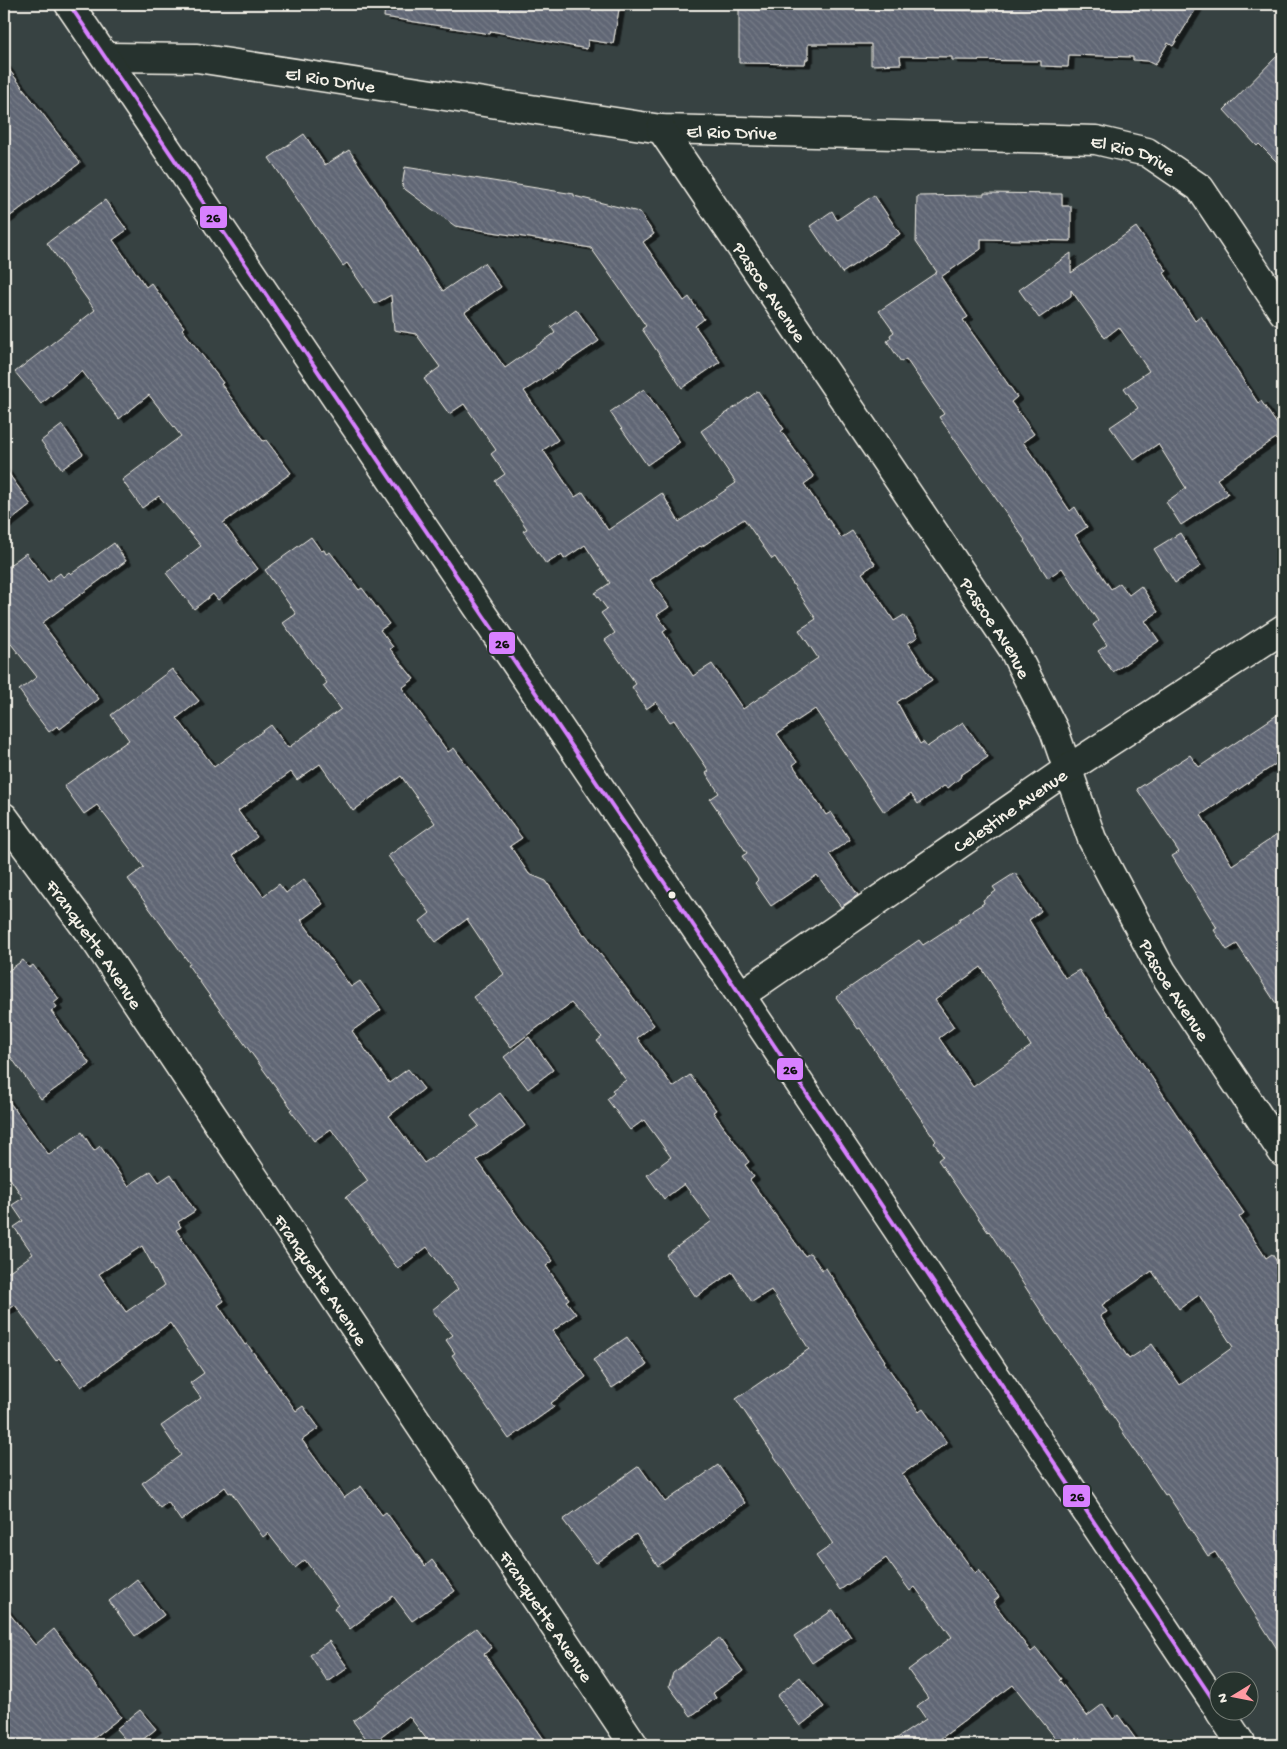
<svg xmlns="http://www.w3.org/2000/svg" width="1287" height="1749" viewBox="0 0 1287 1749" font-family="'Gochi Hand',sans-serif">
	<defs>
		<pattern id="building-back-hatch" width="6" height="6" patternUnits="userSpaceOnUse" patternTransform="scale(1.25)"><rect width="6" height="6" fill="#606674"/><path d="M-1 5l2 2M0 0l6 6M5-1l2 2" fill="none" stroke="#777c88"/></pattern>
		<filter id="shadow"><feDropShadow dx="5.5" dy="3" stdDeviation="0" flood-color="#0009"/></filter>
	</defs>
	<rect width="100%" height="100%" fill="#374242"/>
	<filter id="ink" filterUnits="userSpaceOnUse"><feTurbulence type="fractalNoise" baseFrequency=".02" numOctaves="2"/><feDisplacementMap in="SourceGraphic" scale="10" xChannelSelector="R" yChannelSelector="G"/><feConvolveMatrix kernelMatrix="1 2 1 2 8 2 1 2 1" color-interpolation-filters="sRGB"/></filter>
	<g filter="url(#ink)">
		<g fill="url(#building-back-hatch)" stroke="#f4f1e8" fill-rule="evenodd" filter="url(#shadow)">
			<polygon points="385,4 620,4 613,44 588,40 587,49 491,31 490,34 384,17"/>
			<polygon points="739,4 932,4 932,10 994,11 996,10 996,4 1199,4 1173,46 1168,43 1155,65 1147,61 1133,60 1133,57 1069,55 1068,67 1041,66 1041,61 952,60 952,57 900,56 901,64 871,65 871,44 808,44 808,59 806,59 805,64 739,63"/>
			<polygon points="1283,50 1283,168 1259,144 1257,146 1224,110"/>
			<polygon points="4,63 80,163 4,221"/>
			<path d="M304,134L325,165L349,150L443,291L484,263L501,287L465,312L505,368L555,333L551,327L576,309L599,341L524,391L558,440L543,450L575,497L583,492L608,530L662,493L679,522L736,483L701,431L758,391L784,429L781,431L814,477L804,484L841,538L852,531L875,564L862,573L894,621L904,615L918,637L908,643L932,680L897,702L920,744L923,742L927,747L963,722L988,757L961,775L960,778L948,788L944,786L918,804L911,794L884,812L815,709L777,734L797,762L793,765L826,815L831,812L850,840L829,854L858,895L841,907L817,875L771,906L755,883L758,880L742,856L747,853L710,799L719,793L706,773L709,771L674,720L670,722L656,702L646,709L632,687L636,684L605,640L615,633L601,613L607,609L595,593L610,583L585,545L564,559L562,554L546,564L523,531L527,529L495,481L505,474L491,454L496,450L464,404L449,414L424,379L440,367L416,334L394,330L391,295L375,304L347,263L343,266L269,158ZM744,519L772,559L775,557L816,619L799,630L818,658L743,709L712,664L693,676L663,632L667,629L657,615L669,607L650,580L700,546L701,547Z"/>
			<polygon points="405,167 574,194 574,196 639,212 654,234 643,242 684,301 689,297 704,319 695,326 720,362 682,388 642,329 646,326 591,248 455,226 402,187"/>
			<polygon points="984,193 1062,194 1062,206 1071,206 1071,241 981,239 981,249 941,277 968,317 963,320 1017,397 1011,402 1034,434 1023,442 1070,511 1075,507 1087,527 1075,535 1111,589 1120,583 1129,595 1141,586 1158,612 1145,621 1159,641 1113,672 1098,651 1107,645 1093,625 1098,621 1062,568 1048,578 1024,541 1025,540 939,417 944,414 906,359 901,362 887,341 891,338 890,335 894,332 879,311 937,272 916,242 917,196 984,195"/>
			<polygon points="874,195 900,234 842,273 810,226 832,211 837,220"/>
			<polygon points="105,200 127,230 113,240 146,287 151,283 184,327 182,329 223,383 221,384 263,441 266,440 291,473 223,523 258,569 218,600 213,594 194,609 166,573 201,546 159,496 142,508 122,480 181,436 149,395 119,419 82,371 41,404 15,372 95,310 47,243"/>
			<polygon points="1136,227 1167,271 1164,273 1195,321 1201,316 1258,403 1261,401 1283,433 1217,479 1228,494 1181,525 1166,502 1186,488 1158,444 1134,460 1110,427 1138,408 1124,388 1149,371 1119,327 1105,338 1071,290 1071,296 1039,318 1019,290 1071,253 1071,273"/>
			<polygon points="644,389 680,442 647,465 610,412"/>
			<polygon points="62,425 83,454 62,469 41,441"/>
			<polygon points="4,467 31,505 4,526"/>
			<polygon points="1180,533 1201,566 1175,583 1154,549"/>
			<polygon points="311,537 321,551 324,550 326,554 330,552 359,590 362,588 389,624 380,630 393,647 390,649 414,679 402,688 448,752 454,748 522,838 510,846 529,874 546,881 584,935 585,934 654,1025 637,1038 673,1087 690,1075 716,1110 713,1112 749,1162 745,1165 754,1177 750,1180 805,1256 810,1253 822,1270 826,1268 885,1361 884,1362 919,1412 923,1409 947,1443 902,1474 975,1573 978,1570 999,1597 993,1602 1031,1652 1036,1648 1061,1679 1059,1680 1087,1716 1103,1704 1113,1719 1118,1715 1140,1745 1061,1745 1013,1685 932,1745 887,1745 926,1719 917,1706 928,1698 908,1670 952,1637 915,1587 910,1591 886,1558 840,1590 816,1556 833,1544 736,1399 809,1349 771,1290 752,1302 732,1272 696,1297 666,1255 712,1221 684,1184 664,1199 647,1175 671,1157 644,1120 630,1130 607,1099 614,1093 612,1090 626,1080 597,1041 602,1037 571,1003 511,1047 473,997 504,974 467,919 436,942 420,921 430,913 388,856 435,823 401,776 353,811 320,764 297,780 291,772 238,811 257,837 233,855 263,896 279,884 286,893 304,879 323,904 301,920 351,987 360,981 381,1010 352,1031 389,1083 408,1069 424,1089 389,1116 424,1163 479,1126 471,1116 500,1093 525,1126 477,1160 520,1220 553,1261 546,1266 569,1299 566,1301 576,1314 553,1331 586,1377 551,1403 554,1407 509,1439 495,1419 452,1355 455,1353 446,1340 453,1335 432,1310 458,1289 427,1247 398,1269 346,1197 368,1181 331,1129 314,1141 290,1110 292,1109 212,999 188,965 190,964 128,879 144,867 97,805 84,814 64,786 129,740 111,715 172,669 199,701 177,718 214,767 271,725 288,748 341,709 323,686 327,683 283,623 296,614 265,570"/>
			<polygon points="114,543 126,561 42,623 99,699 60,729 57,726 49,732 26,702 27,701 19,690 37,677 4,635 4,569 26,553 48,582 60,573 63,577 69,572 71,574"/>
			<polygon points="1283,711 1283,759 1201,815 1232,865 1283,831 1283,1014 1237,944 1227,950 1214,930 1217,928 1172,856 1179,852 1137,789 1190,755 1199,767"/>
			<path d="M1015,873L1041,911L1029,920L1065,978L1079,970L1109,1016L1110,1015L1187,1130L1244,1213L1239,1217L1266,1258L1272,1254L1283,1271V1658L1215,1552L1208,1556L1167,1494L1165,1495L1118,1425H1119L1050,1325L989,1231L988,1232L938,1160L943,1156L934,1143L936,1141L860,1028L858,1029L836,997L919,940L923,945L960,921L959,919L984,903L983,900L996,891L993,887ZM981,967L1031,1046L973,1087L939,1038L954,1027L935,1000ZM1152,1271L1179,1309L1199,1295L1233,1347L1180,1385L1152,1344L1129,1359L1100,1316L1107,1312L1102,1305Z"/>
			<polygon points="23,960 29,968 33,965 59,999 54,1003 57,1007 51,1011 90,1064 41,1099 8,1053 4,1053 4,974"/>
			<polygon points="529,1037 553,1070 528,1089 504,1057"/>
			<path d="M4,1095L49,1155L82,1132L94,1151L100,1146L128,1186L151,1171L159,1182L171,1174L195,1211L178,1222L181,1227L176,1230L224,1301L218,1305L245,1345L247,1344L296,1411L303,1406L319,1428L302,1440L344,1498L361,1486L382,1515L386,1512L425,1566L432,1560L455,1591L412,1621L393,1596L350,1629L334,1608L338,1605L305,1560L295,1568L268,1533L263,1537L231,1492L229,1493L225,1487L181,1521L168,1502L160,1508L142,1483L181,1455L161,1426L201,1398L190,1383L204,1373L170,1323L81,1387L59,1358L56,1361L15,1305L4,1313V1275L33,1254L14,1227L23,1221L12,1205L23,1198L4,1169ZM142,1246L164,1286L126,1312L99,1274Z"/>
			<polygon points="627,1337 647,1365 612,1388 593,1360"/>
			<polygon points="718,1465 745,1503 658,1566 636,1534 596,1563 563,1520 639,1466 665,1502"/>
			<polygon points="137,1579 164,1615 135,1636 109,1601"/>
			<polygon points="4,1607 35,1645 54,1629 121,1717 85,1745 4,1745"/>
			<polygon points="833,1610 851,1637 812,1663 794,1636"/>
			<polygon points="476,1628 492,1648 484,1654 548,1745 431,1745 409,1716 371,1745 353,1721"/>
			<polygon points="719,1638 743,1671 713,1693 716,1698 691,1716 669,1686 673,1673"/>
			<polygon points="329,1641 348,1668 328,1682 310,1655"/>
			<polygon points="800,1677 824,1707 800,1726 777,1696"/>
			<polygon points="140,1710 156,1729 136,1745 130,1745 116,1729"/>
		</g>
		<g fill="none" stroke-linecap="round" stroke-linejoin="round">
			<defs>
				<g id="street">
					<path id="s1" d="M106,57L197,58L661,129L1096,140L1147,152L1200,188L1283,312"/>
					<path id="s2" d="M661,129L1013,649L1054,730L1092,839L1162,971L1283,1153"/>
					<path id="s3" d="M4,817L97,943L634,1745"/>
					<path id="s4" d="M741,995L1068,769L1283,629"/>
				</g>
				<g id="secondary">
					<polyline points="69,4 729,978 1220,1711"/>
					<polyline points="1220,1712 1242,1745"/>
				</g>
			</defs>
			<use href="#street" stroke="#f4f1e8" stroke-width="31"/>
			<use href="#secondary" stroke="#f4f1e8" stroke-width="31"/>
			<use href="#street" stroke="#26332d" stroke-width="28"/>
			<use href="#secondary" stroke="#26332d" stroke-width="28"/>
			<defs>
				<polyline id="bus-1" points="69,4 729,978 1220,1710"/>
			</defs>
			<use href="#bus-1" stroke="#26332d" stroke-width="8"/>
			<use href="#bus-1" stroke="#d880ff" stroke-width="4"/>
		</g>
	</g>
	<circle fill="#f4f1e8" stroke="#26332d" stroke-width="2" cx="672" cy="895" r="4.5"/>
	<g text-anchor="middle" stroke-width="4" stroke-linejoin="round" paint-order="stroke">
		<g font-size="19" fill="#f4f1e8" stroke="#26332d">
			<text dy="7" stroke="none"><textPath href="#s1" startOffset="226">El Rio Drive</textPath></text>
			<text dy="7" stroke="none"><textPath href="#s1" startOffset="631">El Rio Drive</textPath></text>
			<text dy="7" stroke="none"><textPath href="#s1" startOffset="1036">El Rio Drive</textPath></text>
			<text dy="7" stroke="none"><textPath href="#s2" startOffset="196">Pascoe Avenue</textPath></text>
			<text dy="7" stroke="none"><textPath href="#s2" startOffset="601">Pascoe Avenue</textPath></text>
			<text dy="7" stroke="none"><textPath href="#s4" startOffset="326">Celestine Avenue</textPath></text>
			<text dy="7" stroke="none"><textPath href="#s3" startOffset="156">Franquette Avenue</textPath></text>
			<text dy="7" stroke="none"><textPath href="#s2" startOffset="1006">Pascoe Avenue</textPath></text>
			<text dy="7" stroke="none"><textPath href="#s3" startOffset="561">Franquette Avenue</textPath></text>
			<text dy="7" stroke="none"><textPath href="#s3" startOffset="966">Franquette Avenue</textPath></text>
		</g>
	</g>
	<g stroke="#26332d" stroke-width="2">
		<rect x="199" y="205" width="29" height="24" rx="5" fill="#d880ff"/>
		<rect x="488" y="631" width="28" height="24" rx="5" fill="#d880ff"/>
		<rect x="776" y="1057" width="28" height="24" rx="5" fill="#d880ff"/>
		<rect x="1062" y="1484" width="29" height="24" rx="5" fill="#d880ff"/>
	</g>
	<g font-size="14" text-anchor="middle" font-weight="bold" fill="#111">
		<text x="213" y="222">26</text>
		<text x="502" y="648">26</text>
		<text x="790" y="1074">26</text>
		<text x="1077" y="1501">26</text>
	</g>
	<rect width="1287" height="1749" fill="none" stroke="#26332d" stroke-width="20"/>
	<rect x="10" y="10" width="1267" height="1729" fill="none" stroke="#f4f1e8" stroke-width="2" filter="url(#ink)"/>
	<g transform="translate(1234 1696) rotate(260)"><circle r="24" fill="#26332d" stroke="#787f78"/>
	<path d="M0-4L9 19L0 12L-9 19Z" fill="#ff9aa2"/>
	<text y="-8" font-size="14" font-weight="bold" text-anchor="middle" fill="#f4f1e8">N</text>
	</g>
</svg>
